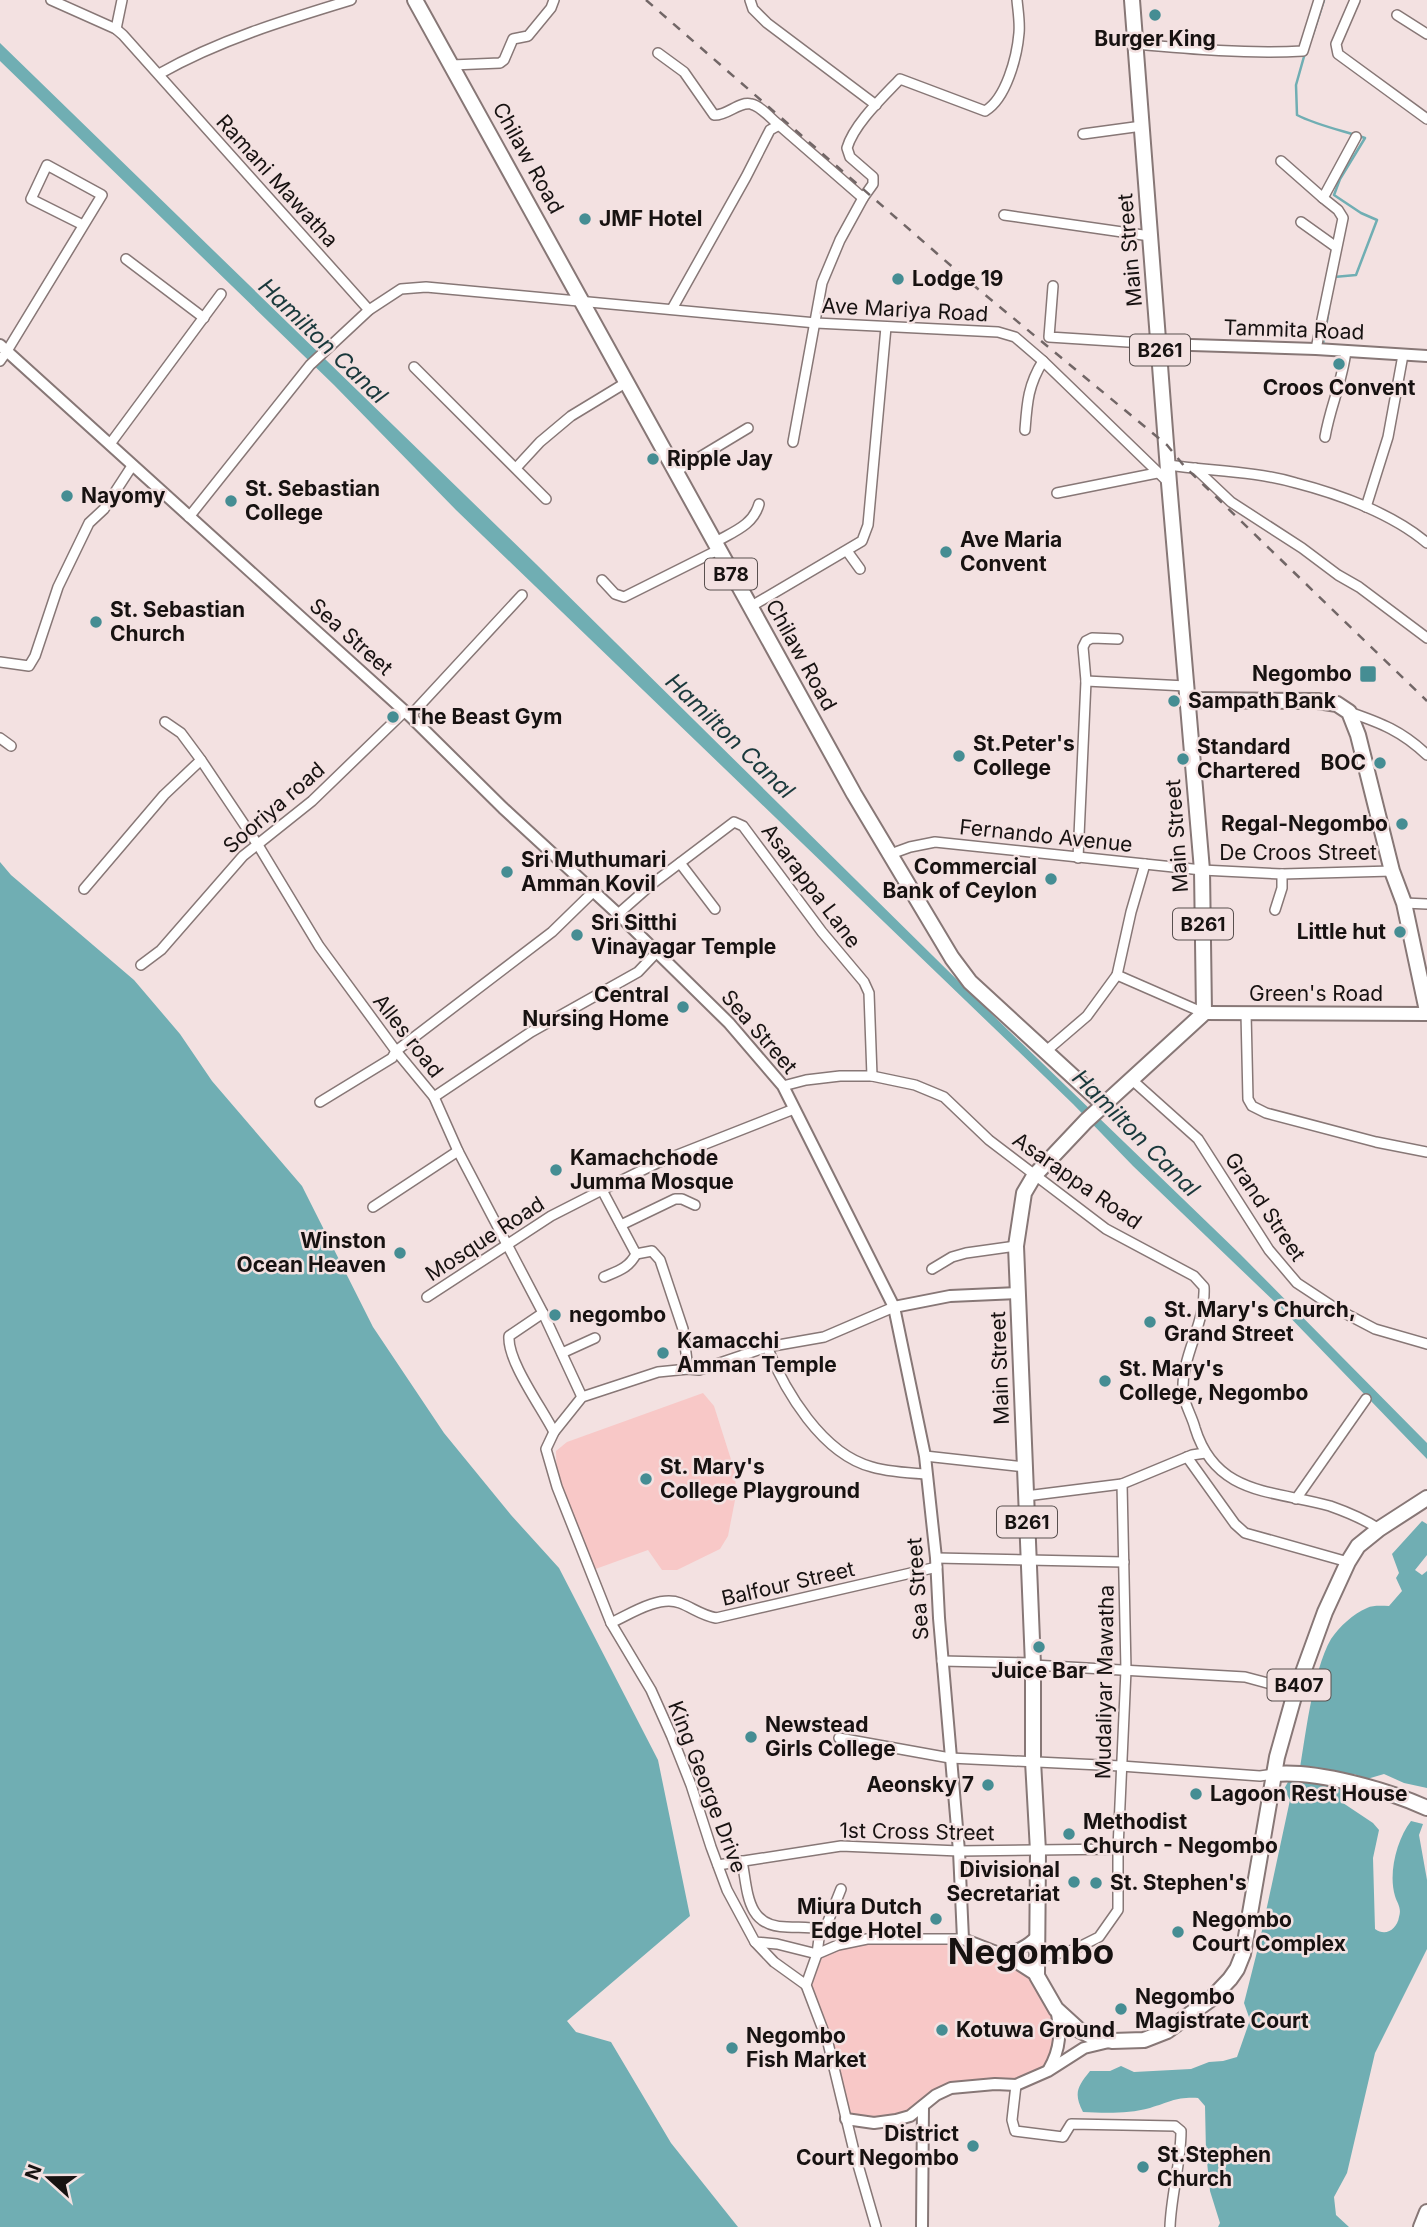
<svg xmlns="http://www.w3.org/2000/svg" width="1427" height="2227" viewBox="0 0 1427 2227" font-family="Inter,sans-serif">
	<rect width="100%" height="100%" fill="#f3e1e1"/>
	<g fill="#f8c8c7">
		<polygon points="703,1393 714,1406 735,1472 736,1495 728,1536 720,1549 677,1570 662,1570 648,1550 590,1571 557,1487 556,1451 567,1442"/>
		<polygon points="842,1938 963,1939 1037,1976 1059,2025 1048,2071 1026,2082 951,2088 895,2120 846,2119 812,1984 822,1955"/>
	</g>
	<g fill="#70aeb3">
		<polygon points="0,43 536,564 1009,1031 1240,1254 1427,1443 1427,1459 1279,1306 1133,1166 1073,1104 456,510 334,385 0,61"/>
		<polygon points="0,862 11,875 134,980 180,1034 212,1081 302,1186 373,1327 444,1433 511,1515 559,1568 658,1760 690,1916 567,2021 576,2032 611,2042 671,2143 738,2227 0,2227"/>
		<path d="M1422,1521L1427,1524V1555L1415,1570L1422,1575L1427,1571V1788L1404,1783L1384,1774L1367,1779L1354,1774L1343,1803L1373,1823L1379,1830L1373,1858L1375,1929C1386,1937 1397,1929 1399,1917C1402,1908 1397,1903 1395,1896C1388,1873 1397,1839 1411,1821L1423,1824L1419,1835L1427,1880V1949L1375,2053L1347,2173L1334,2197L1336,2215L1349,2227H1218L1220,2223L1210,2191L1206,2152L1205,2106L1198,2098C1175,2097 1171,2102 1150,2108C1128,2114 1104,2113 1083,2112C1073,2093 1078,2086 1090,2071H1110L1121,2066L1134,2072L1191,2069L1209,2062L1223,2061L1237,2057L1250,2020L1244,2003L1259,1944L1290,1800L1284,1789L1288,1782L1298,1780C1305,1741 1312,1672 1331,1639C1340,1626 1353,1614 1367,1608C1373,1605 1382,1606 1389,1606L1402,1591L1396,1578L1399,1573L1392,1554Z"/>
	</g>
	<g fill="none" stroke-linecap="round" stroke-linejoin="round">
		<g stroke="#70aeb3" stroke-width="2.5">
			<polyline points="1312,37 1324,0"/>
			<path d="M1305,53L1296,85L1297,115C1316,125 1344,131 1365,138L1340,179L1334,195L1361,213L1377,220L1356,275L1334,277L1333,279"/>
			<polyline points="1323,344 1329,309"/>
		</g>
		<defs>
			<g id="minor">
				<polyline points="51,0 116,29 123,35 369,310"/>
				<polyline points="750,0 753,9 767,23 876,105"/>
				<polyline points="1355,0 1336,44 1338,54 1427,119"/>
				<polyline points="1397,15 1427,34"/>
				<polyline points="116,29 122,0"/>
				<path d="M1136,44C1191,49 1247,54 1303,51L1319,0"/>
				<path d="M658,53L684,72L714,115C727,116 739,101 751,104C761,106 771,119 779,125"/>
				<polyline points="452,65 500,63 504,60 513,39 528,36 551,8 554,0"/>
				<path d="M159,74C219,40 285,20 351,0"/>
				<polyline points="1083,134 1142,126"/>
				<polyline points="1281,161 1323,198"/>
				<polyline points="1004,215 1150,236"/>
				<polyline points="1301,222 1336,247"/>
				<polyline points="126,259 204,318"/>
				<polyline points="1053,286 1049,337 1159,344"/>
				<polyline points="672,309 746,177 770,130 779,125 863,198"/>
				<polyline points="1316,349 1343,218 1338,210 1323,198 1356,137"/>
				<polyline points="0,361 7,351 102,195 47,165 31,199 83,225"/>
				<polyline points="414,367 546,499"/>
				<path d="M1025,430C1027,403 1028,385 1043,361"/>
				<path d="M1325,437C1330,407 1342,383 1346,351"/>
				<path d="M793,442L822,283L840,240L863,198L873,184V177L850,157L847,148C854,124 883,97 900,79L985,111C1006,99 1017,57 1019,33C1020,22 1018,11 1017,0"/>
				<polyline points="110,444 221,294"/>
				<path d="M1168,465C1210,471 1255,471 1296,483C1339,494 1393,514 1427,543"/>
				<polyline points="516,468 540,442 571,416 627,382"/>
				<polyline points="1195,468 1231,502 1302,548 1338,575 1359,587 1427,638"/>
				<polyline points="675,472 748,428"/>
				<polyline points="1057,493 1157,473"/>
				<polyline points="1366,507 1388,437 1403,355"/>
				<polyline points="189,517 310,365 369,310 401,289 426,287 816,323 998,332 1015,337 1043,361 1169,483"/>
				<path d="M714,543C732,532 753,526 759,504"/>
				<polyline points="847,551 860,569"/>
				<polyline points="602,580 615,594 624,597 718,550"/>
				<polyline points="750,607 862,541 868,525 886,327"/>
				<polyline points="0,662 29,666 35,656 58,587 89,523 104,509 132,466"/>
				<polyline points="1086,681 1186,686"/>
				<path d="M1349,712C1381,723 1402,731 1427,755"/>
				<polyline points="410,716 522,595"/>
				<polyline points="165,722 181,733 201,760 258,845 319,946 396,1051 434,1097 458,1151 543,1313 582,1397"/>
				<polyline points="0,738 11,746"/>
				<polyline points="888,855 910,847 935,842 1202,870 1282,874 1392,871"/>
				<polyline points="1078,858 1086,681 1083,647 1086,641 1092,638 1118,639"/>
				<polyline points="680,863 715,909"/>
				<polyline points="84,889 164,795 201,760"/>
				<polyline points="1404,903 1427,904"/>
				<polyline points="1275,910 1282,888 1282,874"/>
				<polyline points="618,914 652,884 734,822 743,826 822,932 864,982 869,993 872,1076"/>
				<polyline points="141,965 161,950 243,856 312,801 405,711"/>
				<polyline points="1117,975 1204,1013"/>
				<polyline points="1246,1013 1248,1099 1252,1106 1266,1113 1376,1142 1427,1152"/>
				<polyline points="1045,1052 1087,1016 1117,975 1131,912 1145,864"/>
				<polyline points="1131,1079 1198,1139 1269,1250 1297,1283 1335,1308 1375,1329 1427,1344"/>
				<path d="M783,1086L806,1080L840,1076H872L915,1085L944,1097L989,1140L1106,1229L1194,1276L1204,1287C1206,1323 1181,1356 1183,1392C1184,1404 1192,1416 1195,1428C1216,1496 1273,1490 1330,1506C1347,1512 1364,1519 1379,1529"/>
				<polyline points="434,1097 531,1032 638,972 656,953"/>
				<polyline points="320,1102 392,1058 396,1051 552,932 594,891"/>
				<polyline points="602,1190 636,1254 652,1251 660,1260 683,1329 688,1369"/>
				<polyline points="373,1207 458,1151"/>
				<polyline points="621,1225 675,1199 682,1199 695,1205"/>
				<polyline points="932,1269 952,1257 966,1253 1016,1246"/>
				<path d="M604,1277C618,1271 629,1268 636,1254"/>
				<polyline points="427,1297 551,1216 602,1190 657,1163 794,1109"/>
				<polyline points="894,1307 824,1337 767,1347 699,1370 688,1369 658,1372 582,1397 554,1432 546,1449 557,1487 611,1623 651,1690 672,1737 691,1785 711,1847 727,1890 755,1942 777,1944 817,1954 838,1945 867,1939 963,1939"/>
				<path d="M543,1313L509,1336C507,1361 542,1408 554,1432"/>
				<path d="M767,1347C785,1391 822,1454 872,1467C889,1472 908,1473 926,1474"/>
				<polyline points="562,1353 595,1338"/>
				<polyline points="925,1456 1025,1467"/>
				<polyline points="1187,1457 1235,1524 1245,1533 1348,1562"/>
				<polyline points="1026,1496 1122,1484 1192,1455 1205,1453"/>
				<polyline points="1296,1499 1366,1399"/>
				<polyline points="936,1558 1124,1562"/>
				<path d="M611,1623C630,1614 659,1595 680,1603C693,1608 701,1615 716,1618L937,1567"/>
				<polyline points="942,1661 1033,1663"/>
				<polyline points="1033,1665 1245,1677 1297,1691"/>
				<polyline points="839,1738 950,1758 1121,1766 1260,1776 1274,1774"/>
				<path d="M742,1861C748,1892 746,1927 787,1927C800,1928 808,1926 820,1930"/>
				<polyline points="718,1865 841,1846 959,1851 1118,1849"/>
				<polyline points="841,1889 827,1924 820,1930 817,1954 806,1985 828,2043 854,2151 876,2227"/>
				<polyline points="755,1942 774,1962 806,1985"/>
				<polyline points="1038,1958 1073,1950 1099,1937 1118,1910 1118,1849 1126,1670 1122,1484"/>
				<path d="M1016,2085L1012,2120L1015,2131L1063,2137L1071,2124L1175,2126L1181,2131C1181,2163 1171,2195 1170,2227"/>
			</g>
			<g id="tertiary">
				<polyline points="1159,344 1316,349 1427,356"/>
				<polyline points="0,345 410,716 503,808 618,914 729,1023 783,1086 894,1307 925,1456 936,1558 939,1618 959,1851 963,1939 1004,1955 1037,1976"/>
				<polyline points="894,1307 950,1296 1018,1293"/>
				<path d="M1000,1954C1017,1951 1026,1947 1038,1935"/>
				<path d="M1049,2069C1061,2048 1061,2032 1056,2009"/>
				<polyline points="846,2119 874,2123 896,2120 910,2116 936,2095 951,2088 995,2084 1016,2085 1048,2071 1084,2048 1109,2042"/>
				<polyline points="922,2227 923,2106"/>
			</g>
			<polyline id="secondary" points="1204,1013 1427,1014"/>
			<g id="primary">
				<polyline points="415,0 854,794 952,958 970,982 1104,1105"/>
				<polyline points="1132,0 1169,483 1202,870 1204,1013 1086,1121 1034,1176 1024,1193 1016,1246 1033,1665 1033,1761 1038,1851 1037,1976 1056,2009 1079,2030 1093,2037 1112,2041 1144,2040 1167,2031 1211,1999 1230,1979 1237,1969 1243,1954 1277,1757 1293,1700 1325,1612 1348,1562 1358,1546 1379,1529 1427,1498"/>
				<polyline points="1187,700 1318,701 1337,704 1349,712 1358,735 1392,871 1404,903 1427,1011"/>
				<path d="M1274,1774C1317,1770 1387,1790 1427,1808"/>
				<polyline points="1421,2227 1427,2212"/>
			</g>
		</defs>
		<use href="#minor" stroke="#877776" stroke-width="12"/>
		<use href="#tertiary" stroke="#877776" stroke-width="14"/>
		<use href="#secondary" stroke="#877776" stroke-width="16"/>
		<use href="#primary" stroke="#877776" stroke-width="18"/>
		<use href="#minor" stroke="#fff" stroke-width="9"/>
		<use href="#tertiary" stroke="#fff" stroke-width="10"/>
		<use href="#secondary" stroke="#fff" stroke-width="12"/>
		<use href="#primary" stroke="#fff" stroke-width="14"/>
		<polyline stroke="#716666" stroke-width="2.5" stroke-dasharray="9 9" stroke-linecap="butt" points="646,0 972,284 1167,445 1185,467 1427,701"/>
	</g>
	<g fill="#458d93" stroke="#f3e1e1" stroke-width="2.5">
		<circle cx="1155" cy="15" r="7"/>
		<circle cx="585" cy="219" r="7"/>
		<circle cx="898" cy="279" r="7"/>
		<circle cx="1339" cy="364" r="7"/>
		<circle cx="653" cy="459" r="7"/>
		<circle cx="67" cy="496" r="7"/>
		<circle cx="231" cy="501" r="7"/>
		<circle cx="946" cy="552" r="7"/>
		<circle cx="96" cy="622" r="7"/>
		<rect x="1359" y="665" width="18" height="18" rx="3.5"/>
		<circle cx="1174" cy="701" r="7"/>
		<circle cx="393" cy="717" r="7"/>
		<circle cx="959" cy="756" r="7"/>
		<circle cx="1183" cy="759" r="7"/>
		<circle cx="1380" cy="763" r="7"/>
		<circle cx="1402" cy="824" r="7"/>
		<circle cx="507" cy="872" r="7"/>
		<circle cx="1051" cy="879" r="7"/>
		<circle cx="1400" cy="932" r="7"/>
		<circle cx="577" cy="935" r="7"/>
		<circle cx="683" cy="1007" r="7"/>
		<circle cx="556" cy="1170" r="7"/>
		<circle cx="400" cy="1253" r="7"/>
		<circle cx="555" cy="1315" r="7"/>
		<circle cx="1150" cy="1322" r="7"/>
		<circle cx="663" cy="1353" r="7"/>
		<circle cx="1105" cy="1381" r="7"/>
		<circle cx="646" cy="1479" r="7"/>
		<circle cx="1039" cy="1647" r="7"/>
		<circle cx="751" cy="1737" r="7"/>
		<circle cx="988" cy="1785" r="7"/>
		<circle cx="1196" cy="1794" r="7"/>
		<circle cx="1069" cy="1834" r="7"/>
		<circle cx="1074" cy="1882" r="7"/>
		<circle cx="1096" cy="1883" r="7"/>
		<circle cx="936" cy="1919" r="7"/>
		<circle cx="1178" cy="1932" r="7"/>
		<circle cx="1121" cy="2009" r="7"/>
		<circle cx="942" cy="2030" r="7"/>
		<circle cx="732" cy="2048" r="7"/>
		<circle cx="973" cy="2146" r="7"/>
		<circle cx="1143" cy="2167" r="7"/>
	</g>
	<g text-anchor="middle" stroke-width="5" stroke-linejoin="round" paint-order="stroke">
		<g fill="#f3e1e1" stroke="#59504f" stroke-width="2">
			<rect x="1130" y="334.5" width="60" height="31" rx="5"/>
			<rect x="705" y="558.5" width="52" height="31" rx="5"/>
			<rect x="1173" y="908.5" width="60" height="31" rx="5"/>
			<rect x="997" y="1506.5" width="60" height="31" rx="5"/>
			<rect x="1267.5" y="1669.5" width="63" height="31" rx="5"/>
		</g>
		<g font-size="19" font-weight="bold" fill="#171211">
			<text x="1160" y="357">B261</text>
			<text x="731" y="581">B78</text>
			<text x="1203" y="931">B261</text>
			<text x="1027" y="1529">B261</text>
			<text x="1299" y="1692">B407</text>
		</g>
		<g font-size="21" font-weight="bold" fill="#171211" stroke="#f3e1e1" text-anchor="start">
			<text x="1155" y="46" text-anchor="middle">Burger King</text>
			<text x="599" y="226">JMF Hotel</text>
			<text x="912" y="286">Lodge 19</text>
			<text x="1339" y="395" text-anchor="middle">Croos Convent</text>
			<text x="667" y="466">Ripple Jay</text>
			<text x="245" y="496">St. Sebastian<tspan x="245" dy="24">College</tspan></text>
			<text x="81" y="503">Nayomy</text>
			<text x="960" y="547">Ave Maria<tspan x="960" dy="24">Convent</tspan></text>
			<text x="110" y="617">St. Sebastian<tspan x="110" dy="24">Church</tspan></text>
			<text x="1352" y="681" text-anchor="end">Negombo</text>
			<text x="1188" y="708">Sampath Bank</text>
			<text x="407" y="724">The Beast Gym</text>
			<text x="973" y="751">St.Peter's<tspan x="973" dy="24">College</tspan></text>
			<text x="1197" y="754">Standard<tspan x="1197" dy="24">Chartered</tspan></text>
			<text x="1366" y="770" text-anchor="end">BOC</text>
			<text x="1388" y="831" text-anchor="end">Regal-Negombo</text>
			<text x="521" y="867">Sri Muthumari<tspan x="521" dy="24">Amman Kovil</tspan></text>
			<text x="1037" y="874" text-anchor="end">Commercial<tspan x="1037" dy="24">Bank of Ceylon</tspan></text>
			<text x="591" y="930">Sri Sitthi<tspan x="591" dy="24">Vinayagar Temple</tspan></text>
			<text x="1386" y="939" text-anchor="end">Little hut</text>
			<text x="669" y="1002" text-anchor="end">Central<tspan x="669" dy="24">Nursing Home</tspan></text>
			<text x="570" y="1165">Kamachchode<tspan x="570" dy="24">Jumma Mosque</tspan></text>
			<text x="386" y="1248" text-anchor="end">Winston<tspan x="386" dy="24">Ocean Heaven</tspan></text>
			<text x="1164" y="1317">St. Mary's Church,<tspan x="1164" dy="24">Grand Street</tspan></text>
			<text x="569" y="1322">negombo</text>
			<text x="677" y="1348">Kamacchi<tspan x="677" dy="24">Amman Temple</tspan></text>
			<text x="1119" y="1376">St. Mary's<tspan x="1119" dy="24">College, Negombo</tspan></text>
			<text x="660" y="1474">St. Mary's<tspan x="660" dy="24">College Playground</tspan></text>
			<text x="1039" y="1678" text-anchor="middle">Juice Bar</text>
			<text x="765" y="1732">Newstead<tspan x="765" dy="24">Girls College</tspan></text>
			<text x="974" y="1792" text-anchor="end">Aeonsky 7</text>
			<text x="1210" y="1801">Lagoon Rest House</text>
			<text x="1083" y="1829">Methodist<tspan x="1083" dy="24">Church - Negombo</tspan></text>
			<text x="1060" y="1877" text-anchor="end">Divisional<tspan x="1060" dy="24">Secretariat</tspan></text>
			<text x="1110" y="1890">St. Stephen's</text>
			<text x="922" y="1914" text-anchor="end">Miura Dutch<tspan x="922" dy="24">Edge Hotel</tspan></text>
			<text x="1192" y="1927">Negombo<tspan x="1192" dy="24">Court Complex</tspan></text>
			<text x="1135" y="2004">Negombo<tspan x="1135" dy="24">Magistrate Court</tspan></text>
			<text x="956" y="2037">Kotuwa Ground</text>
			<text x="746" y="2043">Negombo<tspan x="746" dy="24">Fish Market</tspan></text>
			<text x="959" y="2141" text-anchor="end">District<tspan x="959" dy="24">Court Negombo</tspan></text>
			<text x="1157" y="2162">St.Stephen<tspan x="1157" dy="24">Church</tspan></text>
		</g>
		<g font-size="21" fill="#171211" stroke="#f3e1e1">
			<text transform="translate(528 158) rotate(61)" y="7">Chilaw Road</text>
			<text transform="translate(277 181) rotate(48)" y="7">Ramani Mawatha</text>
			<text transform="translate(1130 250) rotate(-95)" y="7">Main Street</text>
			<text transform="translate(905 310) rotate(3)" y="7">Ave Mariya Road</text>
			<text transform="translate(1294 330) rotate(2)" y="7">Tammita Road</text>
			<text transform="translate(351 637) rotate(42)" y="7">Sea Street</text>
			<text transform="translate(801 655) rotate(61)" y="7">Chilaw Road</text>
			<text transform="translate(274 808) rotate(-41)" y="7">Sooriya road</text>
			<text transform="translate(1046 836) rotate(6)" y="7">Fernando Avenue</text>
			<text transform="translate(1177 836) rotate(-94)" y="7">Main Street</text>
			<text x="1298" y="860">De Croos Street</text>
			<text transform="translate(811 886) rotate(53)" y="7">Asarappa Lane</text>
			<text x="1316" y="1001">Green's Road</text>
			<text transform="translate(759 1032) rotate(49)" y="7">Sea Street</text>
			<text transform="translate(408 1036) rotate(52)" y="7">Alles road</text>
			<text transform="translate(1077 1181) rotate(35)" y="7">Asarappa Road</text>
			<text transform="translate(1265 1207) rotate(56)" y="7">Grand Street</text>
			<text transform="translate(485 1239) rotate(-33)" y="7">Mosque Road</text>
			<text transform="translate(1000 1368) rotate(-92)" y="7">Main Street</text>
			<text transform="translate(788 1584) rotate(-13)" y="7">Balfour Street</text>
			<text transform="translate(918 1589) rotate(-94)" y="7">Sea Street</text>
			<text transform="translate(1105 1682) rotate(-89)" y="7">Mudaliyar Mawatha</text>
			<text transform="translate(707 1787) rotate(69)" y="7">King George Drive</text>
			<text transform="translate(917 1832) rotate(1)" y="7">1st Cross Street</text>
		</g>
		<g font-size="23" font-style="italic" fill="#19383b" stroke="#f3e1e1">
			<text transform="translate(323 341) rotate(44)" y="8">Hamilton Canal</text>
			<text transform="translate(730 736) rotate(44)" y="8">Hamilton Canal</text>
			<text transform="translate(1136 1133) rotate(45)" y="8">Hamilton Canal</text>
		</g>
		<g font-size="35" font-weight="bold" fill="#171211" stroke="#f3e1e1">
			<text x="1031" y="1964">Negombo</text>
		</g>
	</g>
	<g transform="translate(49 2178) rotate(291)" stroke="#f3e1e1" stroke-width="5" paint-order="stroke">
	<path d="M0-5L12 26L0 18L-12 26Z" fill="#171211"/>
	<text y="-10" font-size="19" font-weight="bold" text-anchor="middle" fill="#171211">N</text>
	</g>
</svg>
